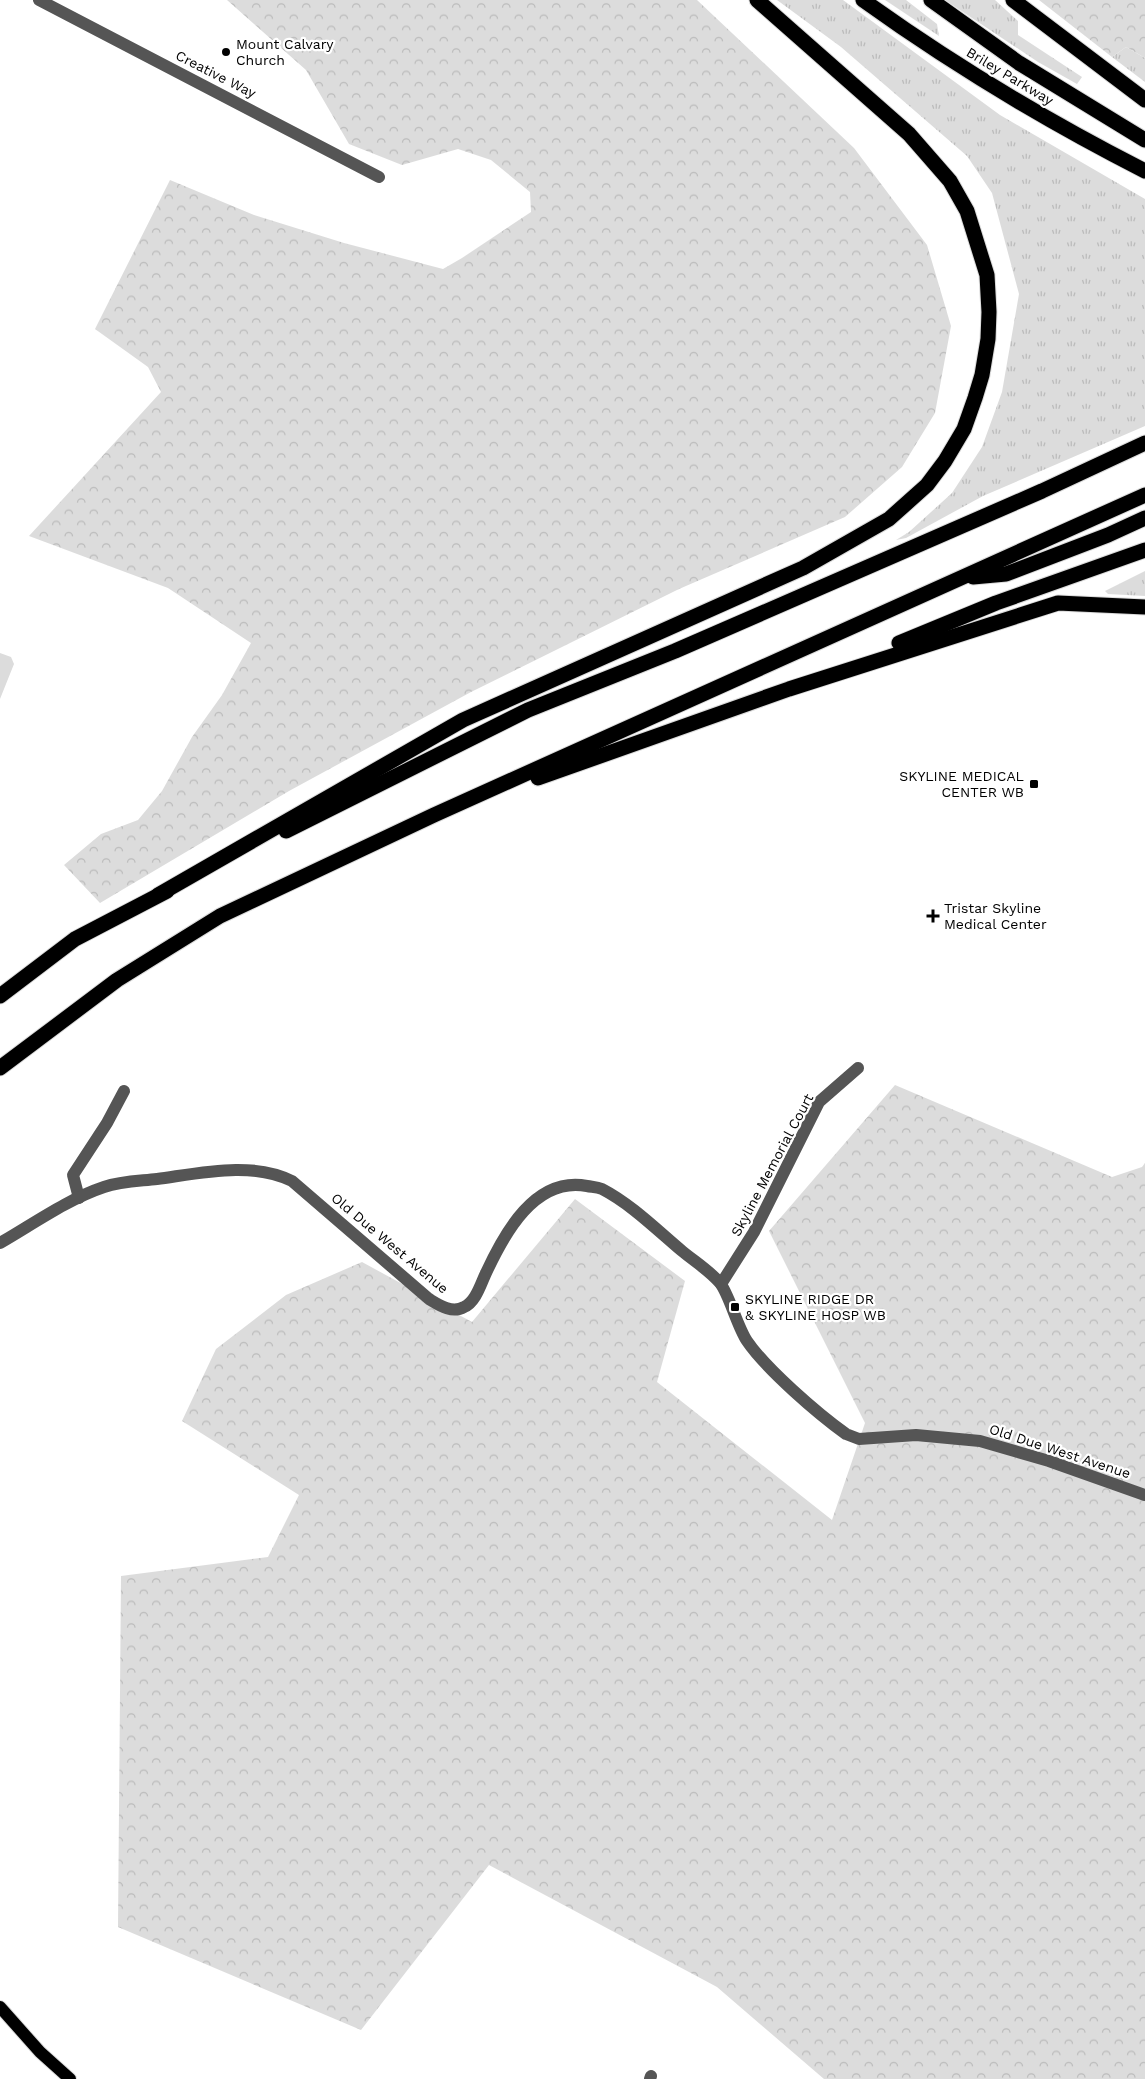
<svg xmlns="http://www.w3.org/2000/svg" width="1145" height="2079" viewBox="0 0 1145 2079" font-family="'Work Sans',sans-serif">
	<defs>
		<pattern id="grass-tufts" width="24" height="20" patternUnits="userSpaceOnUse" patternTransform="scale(1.25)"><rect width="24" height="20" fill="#dcdcdc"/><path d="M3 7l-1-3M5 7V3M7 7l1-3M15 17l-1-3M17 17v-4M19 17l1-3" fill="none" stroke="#bbb"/></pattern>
		<pattern id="forest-crowns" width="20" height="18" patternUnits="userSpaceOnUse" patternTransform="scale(1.25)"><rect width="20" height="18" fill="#dcdcdc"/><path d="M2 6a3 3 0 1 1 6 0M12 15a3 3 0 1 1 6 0" fill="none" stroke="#bbb"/></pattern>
	</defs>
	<rect width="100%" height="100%" fill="#fff"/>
	<g fill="url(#grass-tufts)">
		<polygon points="777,0 843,0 1000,115 1145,199 1145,426 983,496 906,538 896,540 909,532 952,493 982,447 1002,392 1019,294 992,193 967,156 841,47"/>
		<polygon points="885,0 906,0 937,24 939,36"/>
		<polygon points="945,0 995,0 1018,21 1018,35 1082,77 1077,84 1038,62"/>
		<polygon points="1126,47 1145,58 1145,82 1112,57"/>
		<polygon points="1145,571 1145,596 1108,594 1105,591"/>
	</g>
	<g fill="url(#forest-crowns)">
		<polygon points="227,0 697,0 854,148 927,245 951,326 935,413 902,467 845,517 679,589 471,692 289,791 100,903 64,865 101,834 138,820 162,791 192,737 222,695 251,643 168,588 29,536 161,392 148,367 95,329 170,180 254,215 344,243 443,269 462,258 531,212 530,192 491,160 458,149 402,165 349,144 306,70"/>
		<polygon points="1039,0 1145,0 1145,58 1126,47 1112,57"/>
		<polygon points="895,1085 1112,1177 1142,1167 1145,1163 1145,2079 824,2079 717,1987 489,1865 361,2030 118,1927 121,1576 268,1557 299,1495 182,1421 216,1349 286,1295 362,1262 472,1322 575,1199 685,1281 657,1382 832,1520 865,1423 769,1231"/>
	</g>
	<polygon fill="#dcdcdc" points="0,653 11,657 14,664 0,699"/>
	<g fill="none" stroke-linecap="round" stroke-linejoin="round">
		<defs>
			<polyline id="major" points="0,2007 40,2052 70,2079"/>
			<g id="highway">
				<path d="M863,0C952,64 1047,121 1145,171"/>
				<polyline points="931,0 1019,63 1145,140"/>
				<polyline points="1013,0 1145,100"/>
				<polyline points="973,577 1006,574 1108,535 1145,518"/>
				<polyline points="899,643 996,603 1145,550"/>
				<polyline points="538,778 789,689 1058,603 1145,607"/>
				<polyline points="286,831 528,710 675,651 1042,491 1145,443"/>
				<polyline points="158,895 463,720 803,568 889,519 927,485 945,461 964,429 975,398 982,375 988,339 989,312 987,275 967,211 950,181 909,134 757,0"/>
				<polyline points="0,996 75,939 167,891"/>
				<polyline points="0,1068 117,980 220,916 434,815 1145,495"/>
			</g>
		</defs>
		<use href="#major" stroke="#dbdbdb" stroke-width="14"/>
		<use href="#highway" stroke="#dbdbdb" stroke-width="17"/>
		<g stroke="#555" stroke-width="12">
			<polyline points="39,0 379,177"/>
			<polyline points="79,1198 73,1175 107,1123 124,1091"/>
			<path d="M0,1243C33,1224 68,1199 104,1187C121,1181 140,1181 157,1179C201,1173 252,1161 292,1181L429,1299C439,1305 452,1314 464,1307C476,1302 481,1283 486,1273C504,1234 535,1176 587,1186C592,1187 597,1187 602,1189C631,1204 657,1230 682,1251C694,1261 710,1271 720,1283C729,1294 737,1326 747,1341C766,1369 818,1414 846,1434L859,1439L916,1435L980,1441L1049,1461L1145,1495"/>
			<polyline points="721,1284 754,1232 819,1102 858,1068"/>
			<polyline points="650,2079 651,2076"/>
		</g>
		<use href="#major" stroke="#000" stroke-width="12"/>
		<use href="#highway" stroke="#000" stroke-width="15"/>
	</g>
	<g fill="#000" stroke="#fff" stroke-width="2">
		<circle cx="226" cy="52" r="5"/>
		<rect x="1029" y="779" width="10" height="10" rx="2.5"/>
		<path d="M930.5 908.5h5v5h5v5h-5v5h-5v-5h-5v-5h5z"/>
		<rect x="730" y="1302" width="10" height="10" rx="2.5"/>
	</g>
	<g text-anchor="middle" stroke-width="4.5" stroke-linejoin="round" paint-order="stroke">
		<g font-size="14" fill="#000" stroke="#fff" text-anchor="start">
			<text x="236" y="49">Mount Calvary<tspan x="236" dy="16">Church</tspan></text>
			<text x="1024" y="781" text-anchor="end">SKYLINE MEDICAL<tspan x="1024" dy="16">CENTER WB</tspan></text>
			<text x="944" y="913">Tristar Skyline<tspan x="944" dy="16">Medical Center</tspan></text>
			<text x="745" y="1304">SKYLINE RIDGE DR<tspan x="745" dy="16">&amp; SKYLINE HOSP WB</tspan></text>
		</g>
		<g font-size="14" fill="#000" stroke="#fff">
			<text transform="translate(216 74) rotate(27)" y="5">Creative Way</text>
			<text transform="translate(1010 76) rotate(31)" y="5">Briley Parkway</text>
			<text transform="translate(772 1165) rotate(-62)" y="5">Skyline Memorial Court</text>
			<text transform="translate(390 1243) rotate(40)" y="5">Old Due West Avenue</text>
			<text transform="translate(1060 1451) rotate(18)" y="5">Old Due West Avenue</text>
		</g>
	</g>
</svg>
